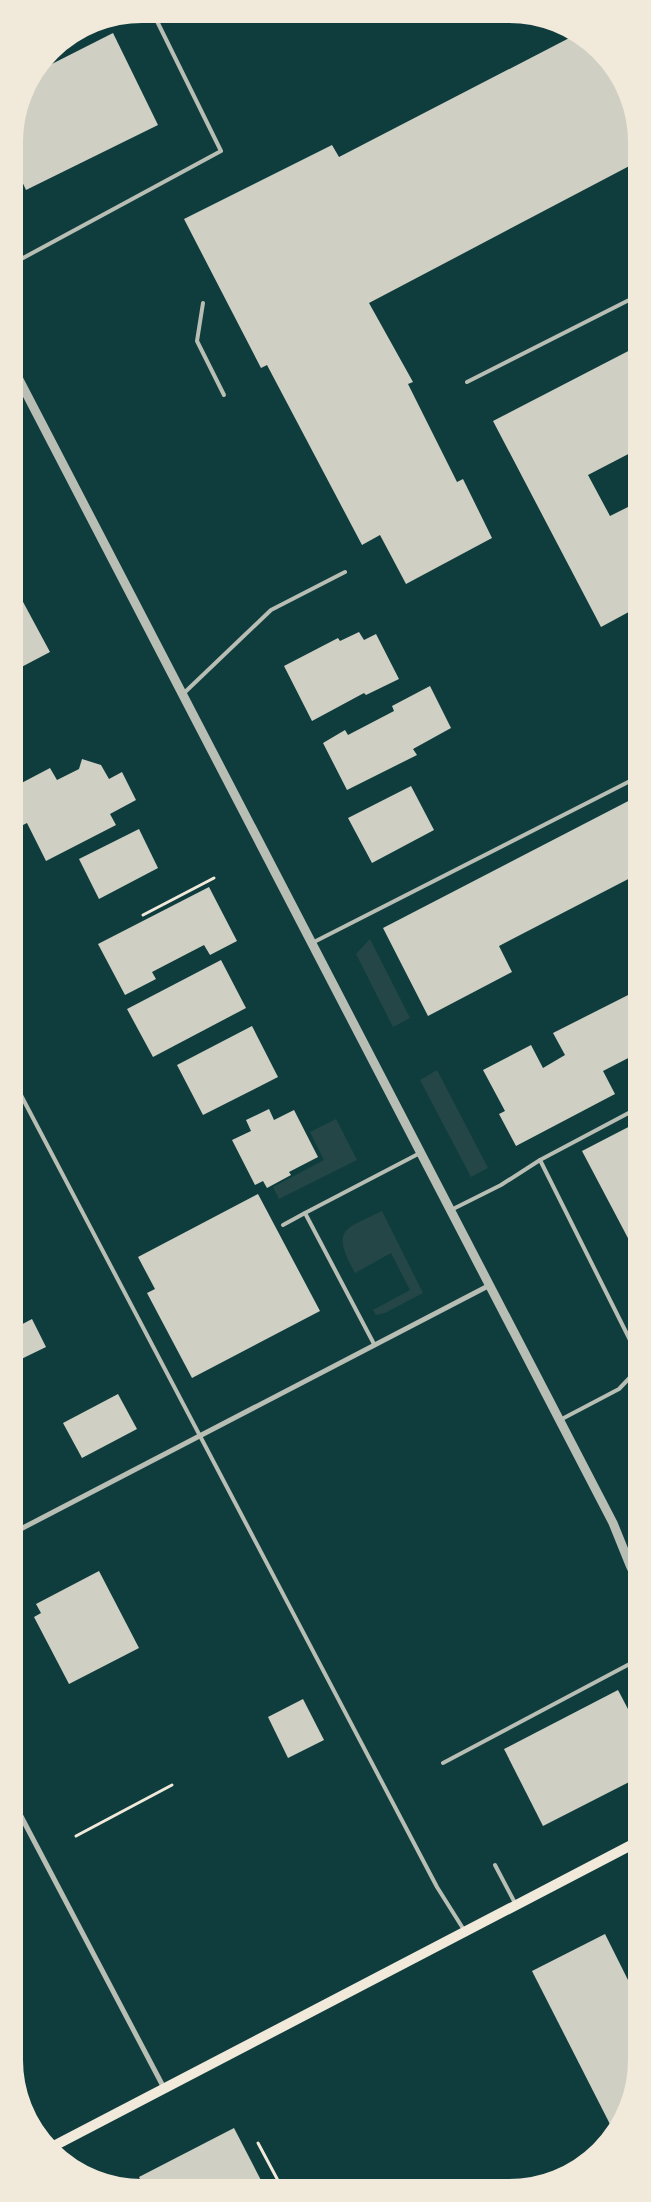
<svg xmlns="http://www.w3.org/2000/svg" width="651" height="2202" viewBox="0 0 651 2202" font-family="Lora,serif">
	<rect width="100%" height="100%" fill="#0f3d3e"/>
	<g fill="#244646">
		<polygon points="370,939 410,1018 393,1027 356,954"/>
		<polygon points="437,1070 488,1168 471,1177 420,1080"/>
		<polygon points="336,1119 357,1160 279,1199 273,1187 324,1160 310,1132"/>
		<path d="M382,1211L423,1293L385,1313L376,1315L373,1310L410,1290L391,1253L355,1273C331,1229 343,1230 382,1211Z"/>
	</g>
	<g fill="#cfcfc3">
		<polygon points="113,33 158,125 26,190 12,160 12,134 21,92 34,73"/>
		<polygon points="575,35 602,50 637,117 637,162 369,303 413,382 408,384 457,482 463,479 492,538 406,584 380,535 362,545 267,365 261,368 184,219 332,145 339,157"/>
		<polygon points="638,346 638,449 588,475 610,516 638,502 638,607 601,627 493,421"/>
		<polygon points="22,600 50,652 12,672 12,606"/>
		<polygon points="359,632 364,640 376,634 399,679 366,695 364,693 312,721 284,666 338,638 340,641"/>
		<polygon points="430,686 451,728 413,749 417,755 347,790 323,743 345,730 348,735 394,711 392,706"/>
		<polygon points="82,759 101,765 109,779 122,772 136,800 110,814 116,825 46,861 27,823 23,825 12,803 12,788 50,768 57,780 79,769"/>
		<polygon points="411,786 434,830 372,863 348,818"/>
		<polygon points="638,796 638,874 499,946 512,972 428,1016 383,928"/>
		<polygon points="139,829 158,868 99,899 79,859"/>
		<polygon points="209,887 237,941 210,955 204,945 152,972 156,979 125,995 98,944"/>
		<polygon points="221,960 246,1008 153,1057 127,1009"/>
		<polygon points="638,990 638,1053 603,1071 615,1094 516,1146 499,1114 505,1111 483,1070 531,1045 543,1068 565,1055 553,1033"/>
		<polygon points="252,1026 278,1077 203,1115 177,1065"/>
		<polygon points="269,1109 274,1120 294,1110 318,1157 289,1172 291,1175 267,1188 263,1181 255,1185 232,1140 251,1131 246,1120"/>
		<polygon points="638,1122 638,1180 639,1259 582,1151"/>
		<polygon points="258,1194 320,1311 192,1378 147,1293 155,1289 138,1257"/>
		<polygon points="32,1319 46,1347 13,1363 13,1329"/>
		<polygon points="118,1394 137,1429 82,1458 63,1423"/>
		<polygon points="99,1571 139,1648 69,1684 34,1617 41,1613 36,1604"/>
		<polygon points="618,1690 639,1730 639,1777 543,1826 504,1749"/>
		<polygon points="303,1699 324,1740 288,1758 268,1717"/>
		<polygon points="605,1934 639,2002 639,2068 630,2110 615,2134 532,1971"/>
		<polygon points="234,2128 265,2188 145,2188 139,2177"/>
	</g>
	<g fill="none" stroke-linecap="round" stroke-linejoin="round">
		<g stroke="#f1e9da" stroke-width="3">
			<polyline points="143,915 214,878"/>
			<polyline points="76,1836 172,1785"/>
			<polyline points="258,2143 282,2188"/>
		</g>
		<g stroke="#b8beb3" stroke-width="4">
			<polyline points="12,264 221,151 152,11"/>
			<polyline points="203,303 197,341 224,395"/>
			<polyline points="467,382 637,296"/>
			<polyline points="183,694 271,610 345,572"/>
			<polyline points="312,943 638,777"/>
			<polyline points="13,1080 437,1887 464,1930"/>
			<polyline points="540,1160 638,1108"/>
			<polyline points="451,1210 501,1185 540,1160 639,1358"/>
			<polyline points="283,1225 305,1213"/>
			<polyline points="374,1344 305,1213 420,1153"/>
			<polyline points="560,1420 619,1389 639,1368"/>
			<polyline points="443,1763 639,1659"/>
			<polyline points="495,1865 515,1903"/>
		</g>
		<g stroke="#b8beb3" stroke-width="5">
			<polyline points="13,1533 490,1285"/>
			<polyline points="13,1801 164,2088"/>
		</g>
		<polyline stroke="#b8beb3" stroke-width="9" points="12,366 613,1523 630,1565 639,1584"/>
		<polyline stroke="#f1e9da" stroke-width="10" points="48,2149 639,1841"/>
	</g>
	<path d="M0 0H651V2202H0ZM142 20H509A122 122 0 0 1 631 142V2060A122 122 0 0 1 509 2182H142A122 122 0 0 1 20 2060V142A122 122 0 0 1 142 20Z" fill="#f1e9da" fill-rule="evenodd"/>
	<path fill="none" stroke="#f1e9da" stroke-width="6" d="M142 20H509A122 122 0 0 1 631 142V2060A122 122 0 0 1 509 2182H142A122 122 0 0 1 20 2060V142A122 122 0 0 1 142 20Z"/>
</svg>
